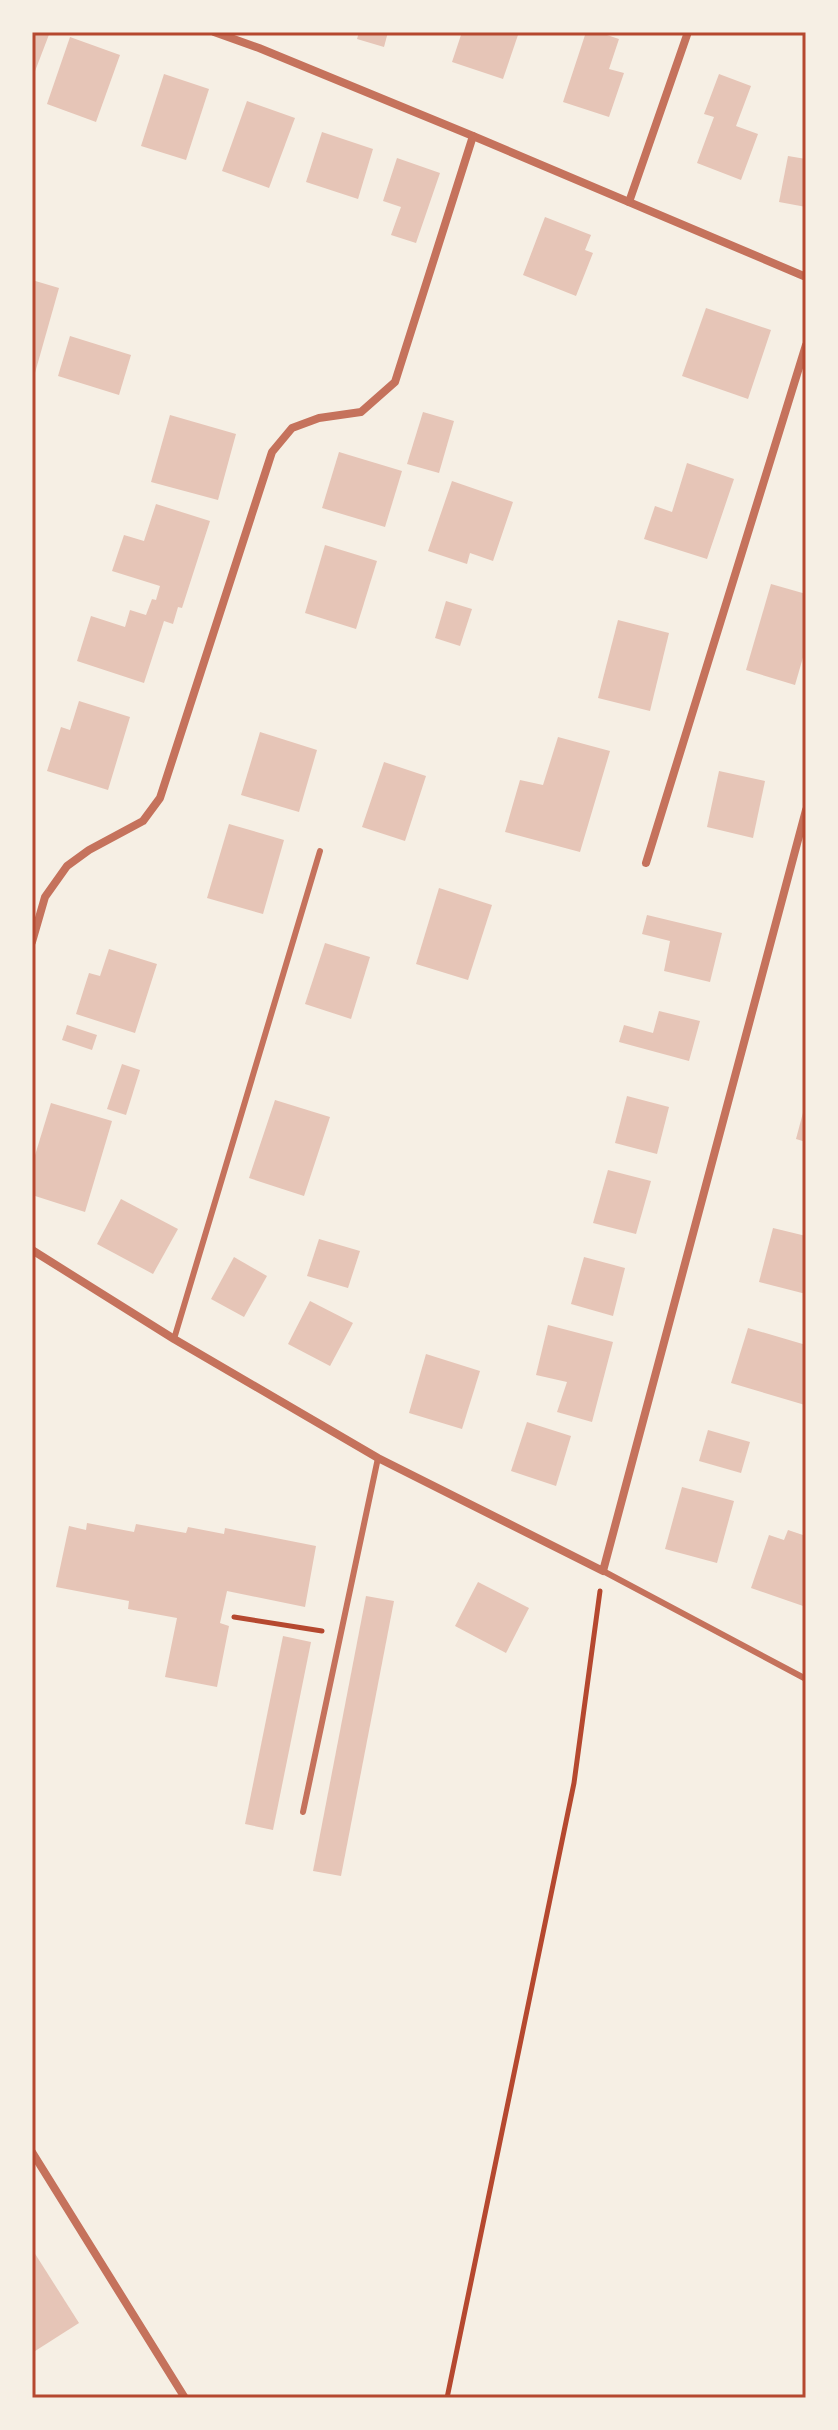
<svg xmlns="http://www.w3.org/2000/svg" width="838" height="2430" viewBox="0 0 838 2430" font-family="'Titillium Web',sans-serif">
	<rect width="100%" height="100%" fill="#f6efe4"/>
	<g fill="#e6c5b7">
		<polygon points="32,32 50,32 32,79"/>
		<polygon points="359,32 388,32 384,47 357,39"/>
		<polygon points="462,32 519,32 503,79 452,62"/>
		<polygon points="586,32 598,32 619,39 609,69 624,73 609,117 563,102"/>
		<polygon points="70,37 120,55 96,122 47,104"/>
		<polygon points="164,74 209,89 186,160 141,146"/>
		<polygon points="719,74 751,86 736,126 758,134 741,180 697,163 714,117 704,114"/>
		<polygon points="247,101 295,118 269,188 222,171"/>
		<polygon points="322,132 373,149 358,199 306,182"/>
		<polygon points="788,156 806,159 806,207 779,202"/>
		<polygon points="397,158 440,173 416,243 391,235 401,207 383,201"/>
		<polygon points="545,217 591,235 585,250 593,253 576,296 523,275"/>
		<polygon points="32,280 59,288 33,380 32,380"/>
		<polygon points="706,308 771,330 748,399 682,376"/>
		<polygon points="70,336 131,355 119,395 58,376"/>
		<polygon points="423,412 454,421 439,473 407,464"/>
		<polygon points="170,415 236,434 218,500 151,482"/>
		<polygon points="339,452 402,471 385,527 322,508"/>
		<polygon points="687,463 734,479 707,559 644,539 655,506 672,512"/>
		<polygon points="452,481 513,502 493,561 470,553 467,564 428,551"/>
		<polygon points="156,504 210,521 182,608 178,607 173,624 164,621 144,683 77,661 91,616 125,627 130,610 146,615 152,599 156,600 160,586 112,571 124,535 144,541"/>
		<polygon points="325,545 377,561 356,629 305,613"/>
		<polygon points="771,584 806,594 806,647 795,685 746,670"/>
		<polygon points="446,601 472,609 460,646 435,638"/>
		<polygon points="618,620 669,633 650,711 598,698"/>
		<polygon points="79,701 130,717 108,790 47,771 61,727 70,730"/>
		<polygon points="260,732 317,750 299,812 241,795"/>
		<polygon points="558,737 610,751 580,852 505,832 520,780 543,785"/>
		<polygon points="384,762 426,776 405,841 362,827"/>
		<polygon points="719,771 765,781 753,838 707,827"/>
		<polygon points="229,824 284,840 263,914 207,898"/>
		<polygon points="439,888 492,905 468,980 416,964"/>
		<polygon points="647,915 722,933 710,982 664,971 670,941 642,934"/>
		<polygon points="325,943 370,957 351,1019 305,1004"/>
		<polygon points="109,949 157,964 135,1033 76,1014 89,973 100,976"/>
		<polygon points="659,1011 700,1021 689,1061 619,1042 624,1025 653,1033"/>
		<polygon points="67,1025 97,1035 92,1050 62,1040"/>
		<polygon points="122,1064 140,1070 126,1115 107,1109"/>
		<polygon points="627,1096 669,1107 657,1154 615,1143"/>
		<polygon points="275,1100 330,1117 304,1196 249,1178"/>
		<polygon points="51,1103 112,1121 85,1212 32,1195 32,1165"/>
		<polygon points="805,1105 806,1105 806,1142 796,1139"/>
		<polygon points="608,1170 651,1181 636,1234 593,1223"/>
		<polygon points="121,1199 178,1229 153,1274 97,1244"/>
		<polygon points="773,1228 806,1236 806,1294 759,1282"/>
		<polygon points="319,1239 360,1251 348,1288 307,1276"/>
		<polygon points="234,1257 267,1276 244,1317 211,1299"/>
		<polygon points="584,1257 625,1268 613,1316 571,1304"/>
		<polygon points="310,1301 353,1323 330,1366 288,1344"/>
		<polygon points="548,1325 613,1342 592,1422 557,1412 567,1382 536,1375"/>
		<polygon points="748,1328 806,1345 805,1405 731,1383"/>
		<polygon points="426,1354 480,1371 462,1429 409,1413"/>
		<polygon points="527,1422 571,1436 556,1486 511,1471"/>
		<polygon points="708,1430 750,1442 741,1473 699,1461"/>
		<polygon points="682,1487 734,1501 717,1563 665,1549"/>
		<polygon points="87,1523 134,1532 136,1524 186,1533 188,1527 224,1534 225,1528 316,1546 305,1607 227,1591 220,1623 229,1626 217,1687 165,1677 177,1618 128,1609 129,1601 56,1587 69,1526 86,1530"/>
		<polygon points="788,1530 806,1536 806,1607 751,1588 769,1535 784,1540"/>
		<polygon points="478,1582 529,1608 506,1653 455,1626"/>
		<polygon points="366,1596 394,1601 341,1876 313,1871"/>
		<polygon points="283,1636 311,1642 273,1830 245,1824"/>
		<polygon points="32,2249 79,2323 32,2353"/>
	</g>
	<g fill="none" stroke-linecap="round" stroke-linejoin="round">
		<g stroke="#b5482f" stroke-width="5">
			<polyline points="234,1617 322,1631"/>
			<polyline points="447,2398 574,1783 600,1591"/>
		</g>
		<g stroke="#c5725c" stroke-width="6">
			<polyline points="174,1339 320,851"/>
			<polyline points="603,1571 806,1679"/>
			<polyline points="303,1812 378,1458"/>
		</g>
		<g stroke="#c5725c" stroke-width="8">
			<polyline points="214,32 259,48 473,136 806,277"/>
			<polyline points="629,202 688,32"/>
			<polyline points="646,863 806,345"/>
			<polyline points="32,942 45,897 67,866 89,850 143,821 160,798 272,452 292,428 319,418 361,412 395,382 473,136"/>
			<polyline points="32,1250 174,1339 378,1458 603,1571 806,810"/>
			<polyline points="32,2152 185,2398"/>
		</g>
	</g>
	<rect width="838" height="2430" fill="none" stroke="#f6efe4" stroke-width="68"/>
	<rect x="34" y="34" width="770" height="2362" fill="none" stroke="#b5482f" stroke-width="3"/>
</svg>
